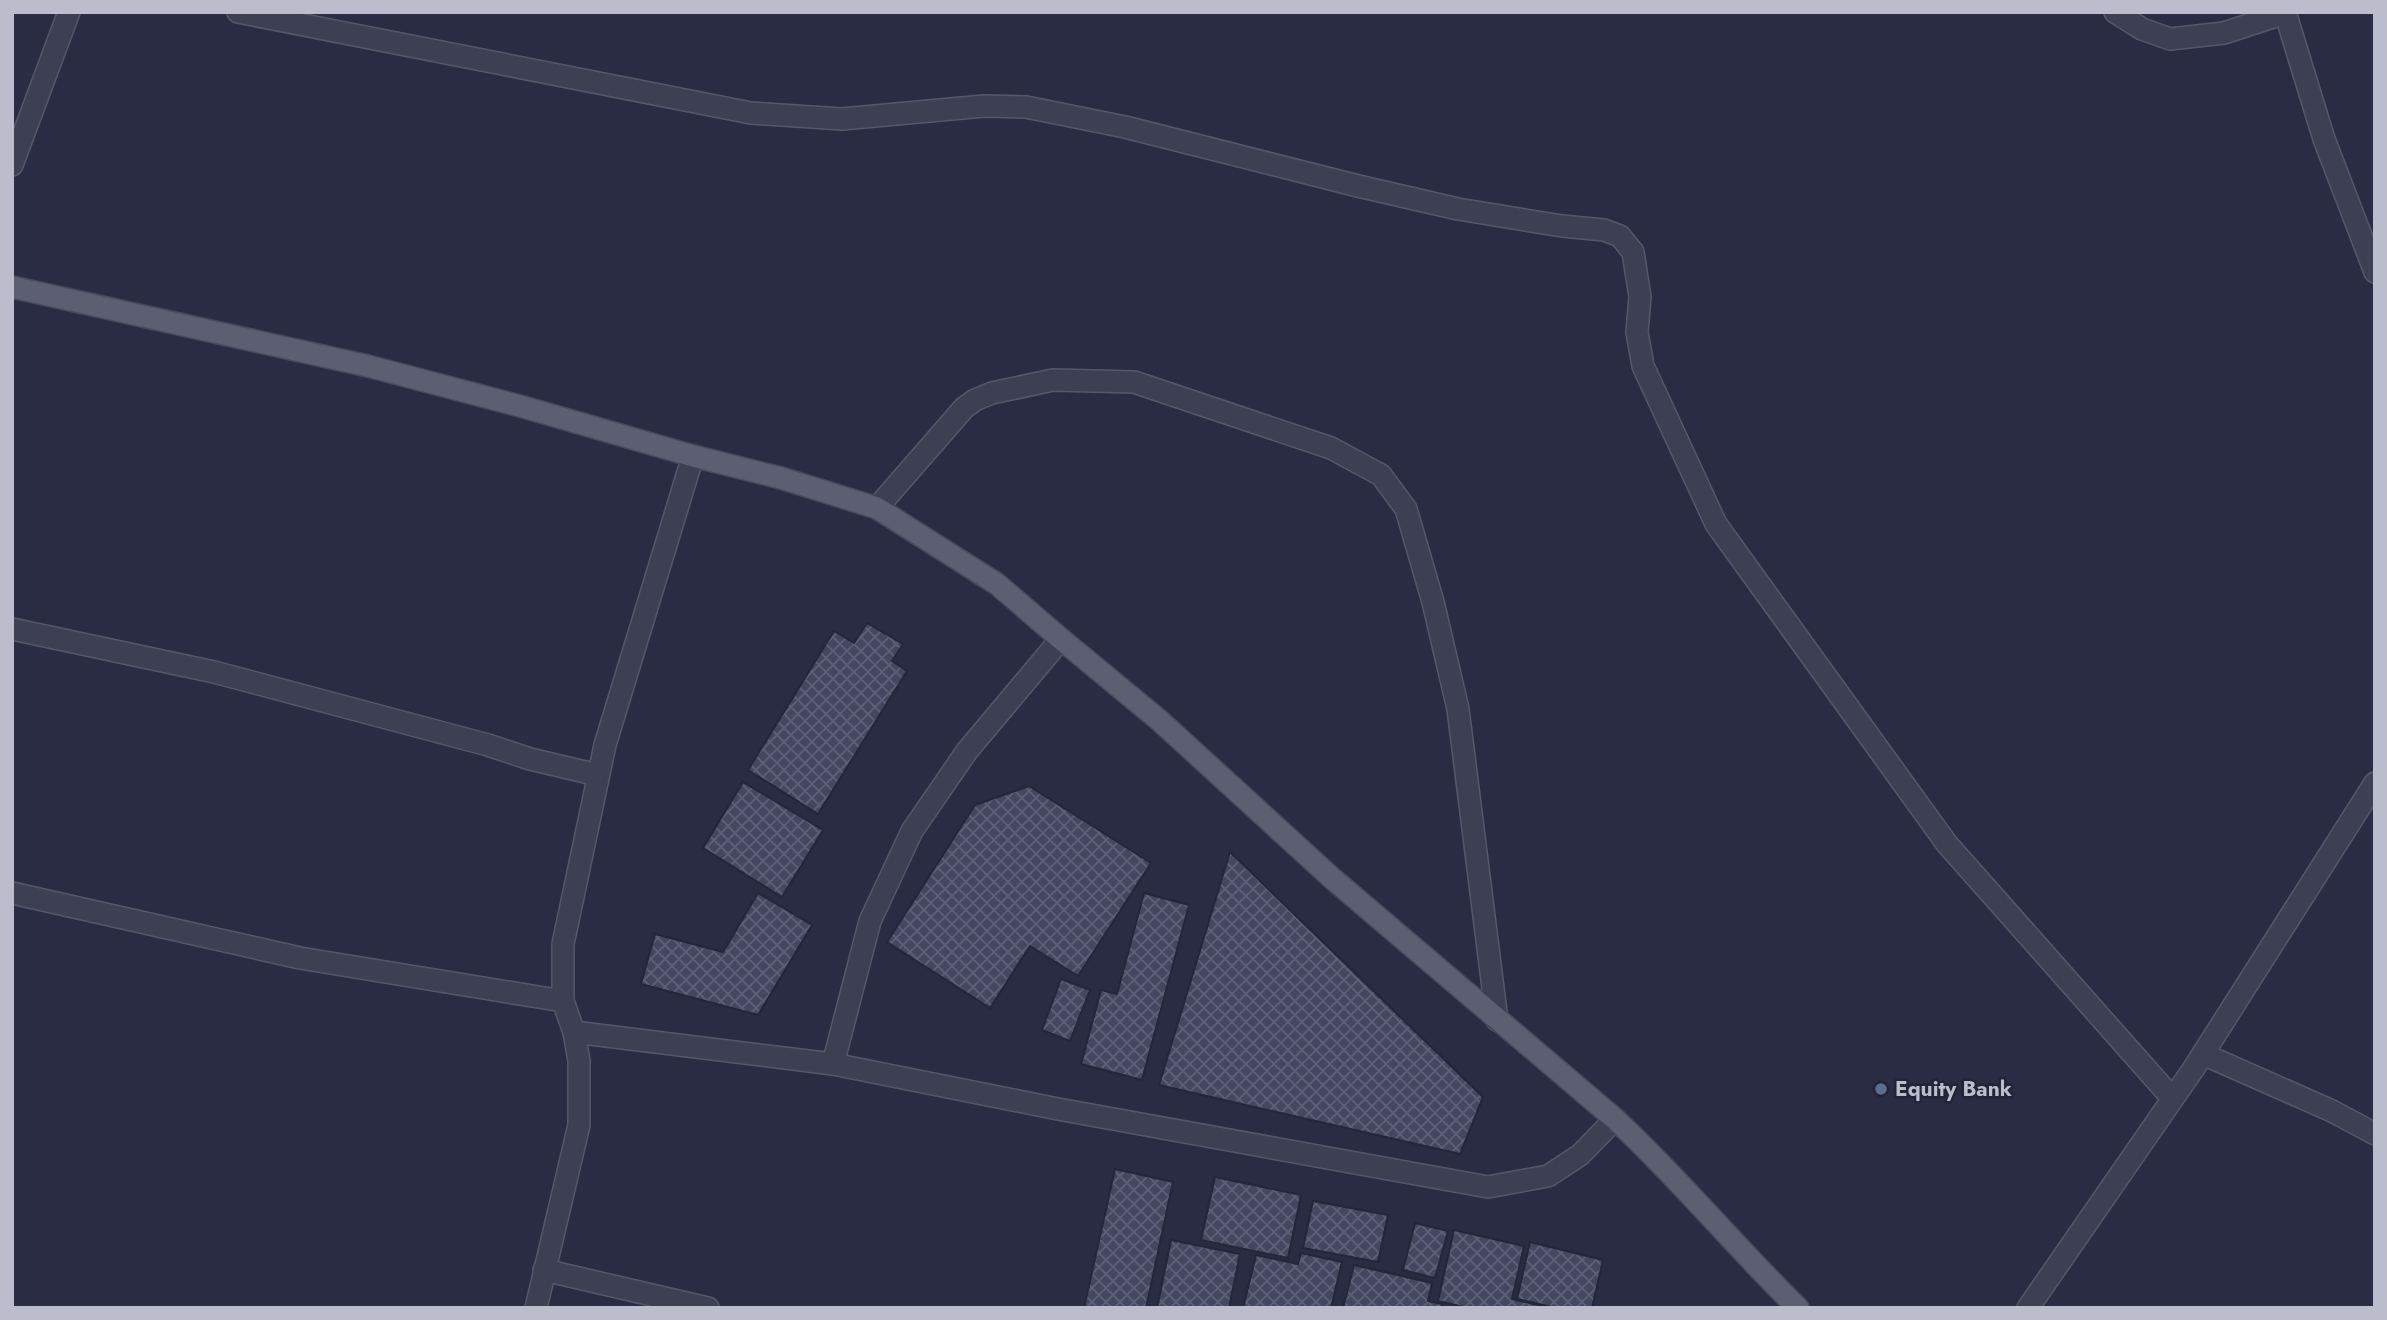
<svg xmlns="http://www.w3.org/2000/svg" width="2387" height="1320" viewBox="0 0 2387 1320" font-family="Jost,sans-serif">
	<defs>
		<pattern id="building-cross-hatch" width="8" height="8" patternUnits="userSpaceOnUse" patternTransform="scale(1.75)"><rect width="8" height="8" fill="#444760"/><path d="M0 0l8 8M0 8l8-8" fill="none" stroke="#5d6076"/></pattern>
	</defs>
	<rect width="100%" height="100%" fill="#292c42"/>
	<g fill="url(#building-cross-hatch)" stroke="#24263a" stroke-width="2">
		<polygon points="867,623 903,644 892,661 907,671 818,814 748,770 834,631 854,643"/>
		<polygon points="743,782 823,830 782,897 703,848"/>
		<polygon points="1029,786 1151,863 1078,976 1030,946 990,1008 887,942 975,805"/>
		<polygon points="1230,852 1483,1097 1460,1154 1159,1085"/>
		<polygon points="758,893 812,925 758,1015 641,984 655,934 723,952"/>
		<polygon points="1144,893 1189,905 1142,1080 1081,1064 1101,990 1117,994"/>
		<polygon points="1061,979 1090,990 1070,1041 1042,1030"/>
		<polygon points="1115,1169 1173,1182 1146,1308 1084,1308"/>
		<polygon points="1215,1177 1301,1195 1288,1258 1201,1240"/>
		<polygon points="1313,1201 1388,1215 1378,1262 1303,1248"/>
		<polygon points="1415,1223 1448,1231 1435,1278 1403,1270"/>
		<polygon points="1454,1230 1524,1246 1512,1299 1551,1308 1468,1308 1438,1301"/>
		<polygon points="1171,1240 1240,1254 1229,1308 1157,1308"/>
		<polygon points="1530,1242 1603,1260 1592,1308 1556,1308 1517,1299"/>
		<polygon points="1301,1253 1342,1262 1331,1308 1243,1308 1256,1255 1298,1264"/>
		<polygon points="1354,1265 1432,1283 1428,1301 1442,1304 1441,1308 1343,1308"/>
	</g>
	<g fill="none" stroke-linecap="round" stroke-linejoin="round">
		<defs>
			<g id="minor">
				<polyline points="238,12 751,113 842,119 984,106 1026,107 1125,127 1358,186 1458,209 1562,226 1604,230 1620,236 1633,252 1640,297 1637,332 1643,366 1716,524 1947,844 2172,1098"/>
				<polyline points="2115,12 2142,29 2170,39 2224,33 2285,13"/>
				<polyline points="2285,12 2324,139 2375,272"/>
				<polyline points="12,165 69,12"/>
				<polyline points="877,508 964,408 975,400 992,393 1053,380 1134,382 1331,448 1381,475 1406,509 1433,602 1458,709 1497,1020"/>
				<polyline points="12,629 214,672 488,745 530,759 598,775"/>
				<polyline points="12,893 300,958 563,1001"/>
				<polyline points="574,1032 833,1064 1058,1109 1488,1187 1548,1176 1580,1155 1615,1119"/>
				<polyline points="2203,1054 2332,1111 2375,1134"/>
				<polyline points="833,1064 870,921 912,831 967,751 1061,639"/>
				<polyline points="544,1270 708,1308"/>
				<polyline points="536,1308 579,1125 579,1061 574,1032 563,1001 563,944 605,745 693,456"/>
				<polyline points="2028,1308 2194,1068 2375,783"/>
			</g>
			<path id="major" d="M12,287L368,366L520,406L693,456L781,478L877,508L997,584L1061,639L1159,720L1333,879L1615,1119C1680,1179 1735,1247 1798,1308"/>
		</defs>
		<use href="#minor" stroke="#56586a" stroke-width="24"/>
		<use href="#major" stroke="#47495c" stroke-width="24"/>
		<use href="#minor" stroke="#3d4052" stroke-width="21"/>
		<use href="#major" stroke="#5c5e72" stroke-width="21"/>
	</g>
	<circle fill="#5c6f8a" stroke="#222438" stroke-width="2.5" cx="1881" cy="1089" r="7"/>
	<g text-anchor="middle" stroke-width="5" stroke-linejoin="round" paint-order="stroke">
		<g font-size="21" font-weight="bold" fill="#bbbccc" stroke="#222438" text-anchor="start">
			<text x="1895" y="1096">Equity Bank</text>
		</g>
	</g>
	<rect width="2387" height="1320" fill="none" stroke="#bbbccc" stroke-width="28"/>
</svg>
